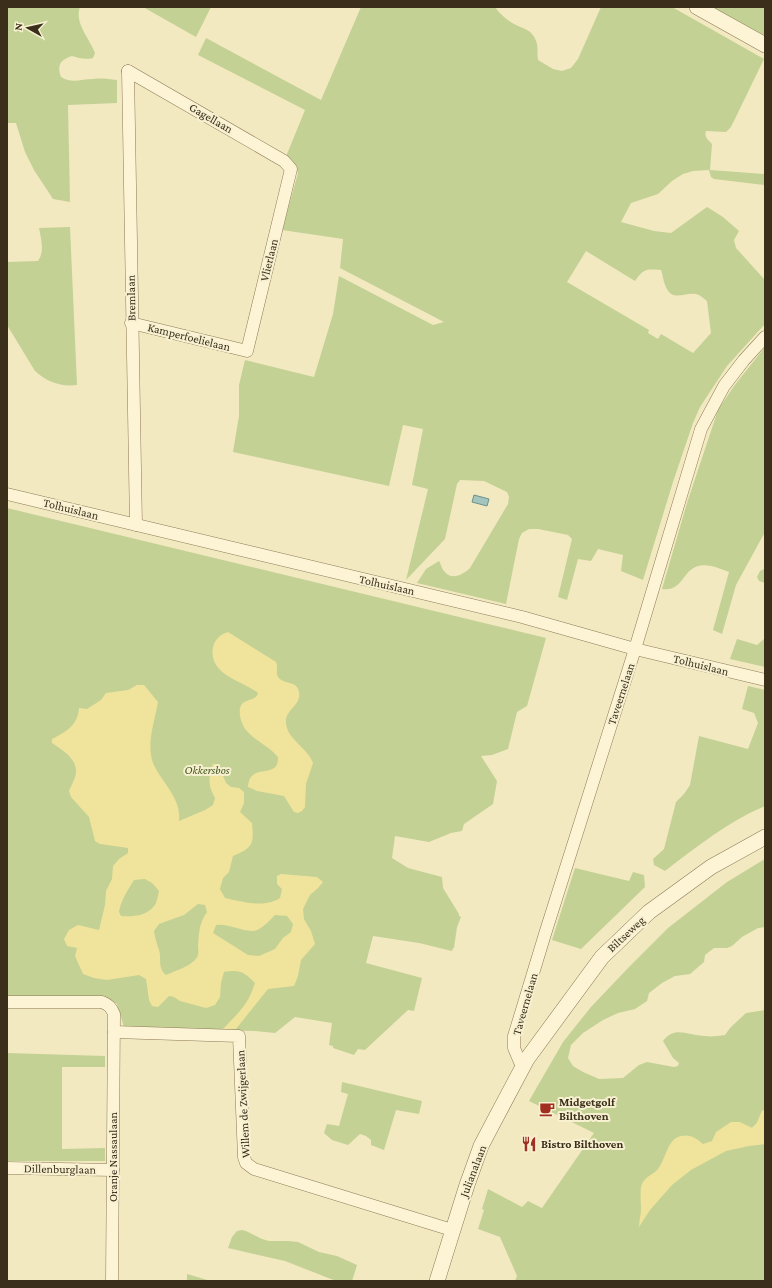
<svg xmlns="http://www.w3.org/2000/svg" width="772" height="1288" viewBox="0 0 772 1288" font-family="'Crimson Pro',serif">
	<rect width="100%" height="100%" fill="#f2e9c1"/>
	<g fill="#c3d194" fill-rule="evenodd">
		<path d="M7,7H80C74,23 90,39 95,53L93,58C85,60 79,58 72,56C60,60 57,65 61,77C72,84 81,79 93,79C101,78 109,79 117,80V103L68,105L70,202L53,199L34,170L25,152L16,123H7Z"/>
		<polygon points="143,7 211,7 196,37"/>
		<path d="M361,7H495C499,13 507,20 514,24C525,30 533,29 537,44C538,49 537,55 538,60L553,69L562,71L571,68L578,59L601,7H672L764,59L731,127L726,132L706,131C704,137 708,140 712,144L710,170L765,174V185L714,179L711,177L709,170L693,171L683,174L672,181L658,194L631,203L621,222L654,231L671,233L707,207L723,217L739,231L734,240L736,248L765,280V324L727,366L700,407L693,423L673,482L643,580L621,571L623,555L598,549L591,561L578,559L567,600L558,597L572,539L568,535L538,529H529L522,533L519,539L506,604L417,583L426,569L439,561C441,564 442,570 445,572C452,581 464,574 470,568L508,504L509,497L507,492L484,481L460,480L457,484L445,539L406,580L428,489L412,485L423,429L403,425L389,486L233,452L239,416V385L245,360L314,377L333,314L339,276L433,325L444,322L340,268L343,239L282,230L298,173L296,168L285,159L305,110L198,55L206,38L321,100ZM586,251L635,281C644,268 646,269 661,270C663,275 663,280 665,285C672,303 683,292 696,294C700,295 703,298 707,301L711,333L693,353L661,334L658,339L648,333L649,330L567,282Z"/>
		<polygon points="709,7 765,7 765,39"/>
		<path d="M70,227L77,385C61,387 47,382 35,371L7,325V262L38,261C45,251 41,239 39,228Z"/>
		<path d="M765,347V532L736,585L722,634L713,630L729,572C723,570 717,567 711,566C681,560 687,593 662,589L687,503L718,410L734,386Z"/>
		<polygon points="7,508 546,638 527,706 517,712 508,749 492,755 481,756 497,781 493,804 464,824 462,831 451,833 429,842 395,836 392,858 408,868 442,877 443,888 459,914 459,916 461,917 457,927 454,948 453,948 452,951 419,943 373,936 366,963 422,978 414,1011 408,1010 365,1050 358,1049 354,1055 333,1048 333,1046 329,1045 332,1023 295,1017 275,1033 255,1031 125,1028 124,1027 117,1004 106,998 7,1001"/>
		<polygon points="764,569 765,569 765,583 759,581 757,577 760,571"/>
		<polygon points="765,638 765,667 730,659 737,639 757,645"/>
		<path d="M748,686L765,690V806C729,821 696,847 665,871L654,865L653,859L664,849L676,802L684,794L690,785L699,736L748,749L758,723L754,713L742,709Z"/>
		<path d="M765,859V927L758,928L742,937L732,946L727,948H714L705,955L704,962L690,974L675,976L662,983L649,993L647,1001L635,1009L618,1013L603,1020L583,1033L571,1045L568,1058L573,1066L583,1072L599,1079L623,1078L639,1065L647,1062L674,1067L678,1066L679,1063L673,1058L663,1041C675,1025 688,1036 705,1036C711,1037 718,1036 725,1035L730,1028L746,1013L765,1010V1110L762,1111L757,1123L752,1128L746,1126L722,1127L765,1131V1281H515L517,1276L500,1237L478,1229L484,1210L482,1209L488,1189L522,1207L528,1201L542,1208L594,1133L529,1101L563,1042L591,1007L629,967L668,928L727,882Z"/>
		<polygon points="575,868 629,881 633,872 644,875 645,887 581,949 552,940"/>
		<polygon points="7,1053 105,1056 105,1067 62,1067 62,1149 105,1148 105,1161 7,1161"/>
		<polygon points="342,1082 422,1101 419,1114 396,1110 384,1150 371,1145 371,1140 366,1136 360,1134 348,1145 332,1140 324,1133 327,1124 339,1126 348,1094 341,1092"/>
		<polygon points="242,1230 246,1231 262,1239 269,1241 288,1241 298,1242 319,1252 337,1256 357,1265 352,1281 336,1281 285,1261 228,1248 232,1237 237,1231"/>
		<polygon points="187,1274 211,1281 187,1281"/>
	</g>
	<g fill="#f0e39c" fill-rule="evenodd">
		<path d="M228,632L276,662C279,668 274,674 280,679C288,685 297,681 299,692C302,707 281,710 287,728C291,741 308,749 313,763L306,784L305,807L302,811L298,813L294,812L284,796L257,791L248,787C249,761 279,781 278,757C269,746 255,741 246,730C241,724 237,710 242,704C247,699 254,701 258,694L257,692C240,680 208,674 213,647C215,639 221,634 228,632Z"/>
		<path d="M137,685H144L158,702C155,721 146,743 153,763C161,782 182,798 179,821L205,810L213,805L215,798C208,785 208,779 213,764H218L226,783L231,787L239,788L244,792V803L240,812L252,823C254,844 253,848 233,856L229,872L223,878L220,889L225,898C242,902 265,908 280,898L282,889L277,884V876L281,874L317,877L323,882L318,888L310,895L303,909L304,919L311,931L315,944L301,960L298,976L294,986L268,989L236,1029H223C239,1012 248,1005 255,983C245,972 239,969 224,972L221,983L220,997L215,1005L206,1008L180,1001L174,997L169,996L158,1007L152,1006L149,1000L146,979L139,975L107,980L94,978L83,974L75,956L77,948L67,946L64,939L69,930L78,925L99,930L105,905L106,891L112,879L113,866L119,859L128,853V848L100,844L95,841L89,817L71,797L69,791C71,786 75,779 76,773C77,758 62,750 52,743V739C66,732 78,725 79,708L87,709L101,700L106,693L128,690ZM145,879L152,883L159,891C158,895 157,903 154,906C147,916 132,917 121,916L119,912C121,900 128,890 134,880ZM198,904L205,905L207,912C199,923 199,933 198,946C198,948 199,953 198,955C195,965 175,971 166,975C157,967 162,959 159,950C157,944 155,938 154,931L159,924L184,915ZM275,915L287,916L293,924L291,932L283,938L275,949L259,956L248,955L213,933L216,925C230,923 246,934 257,930C264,927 270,920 275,915Z"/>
		<path d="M765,1110V1144L749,1146L726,1151L691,1170L672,1185L650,1210L639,1227C639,1221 641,1215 641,1209C641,1202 640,1194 641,1187C644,1176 652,1176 658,1169C666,1159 667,1139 681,1136C691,1134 696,1138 703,1144L712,1141L716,1132L731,1122H740L752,1128L757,1123L762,1111Z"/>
	</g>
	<polygon fill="#a4c4be" stroke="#6a938d" points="474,495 489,499 487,506 472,502"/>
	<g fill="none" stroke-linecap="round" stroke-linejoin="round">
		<defs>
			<g id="minor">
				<polyline points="128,71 284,161 291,169 247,351 131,323"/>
				<polyline points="128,71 136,525"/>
				<polyline points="7,494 522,617 635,649 765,680"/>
				<path d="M7,1002H102C109,1005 111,1007 114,1014L112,1281"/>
				<polyline points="114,1032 239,1036 244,1157 246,1163 254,1169 452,1230"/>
				<polyline points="522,1067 514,1048 514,1036 545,934 635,649 701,429 724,386 744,360 765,337"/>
				<polyline points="7,1168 113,1170"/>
			</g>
			<g id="tertiary">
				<polyline points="697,7 765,45"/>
				<polyline points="437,1281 467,1185 481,1146 492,1125 527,1059 602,957 649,912 711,867 765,837"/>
			</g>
		</defs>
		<use href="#minor" stroke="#8d7a57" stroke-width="13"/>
		<use href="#tertiary" stroke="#8d7a57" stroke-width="16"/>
		<use href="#minor" stroke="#fcf4d5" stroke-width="12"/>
		<use href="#tertiary" stroke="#fcf4d5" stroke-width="15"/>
	</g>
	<defs>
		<symbol id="cafe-bare" viewBox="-9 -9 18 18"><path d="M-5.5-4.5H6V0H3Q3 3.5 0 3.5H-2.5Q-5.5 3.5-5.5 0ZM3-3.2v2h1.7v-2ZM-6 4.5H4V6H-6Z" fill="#a12f21" stroke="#f8f1d1" stroke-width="2.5" paint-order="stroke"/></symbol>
		<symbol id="restaurant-bare" viewBox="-9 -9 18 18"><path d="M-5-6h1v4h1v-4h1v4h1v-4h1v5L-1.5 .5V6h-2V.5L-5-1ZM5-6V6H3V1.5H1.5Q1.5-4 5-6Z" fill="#a12f21" stroke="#f8f1d1" stroke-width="2.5" paint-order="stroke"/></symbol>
	</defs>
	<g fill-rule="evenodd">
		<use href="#cafe-bare" x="536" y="1098" width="22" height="22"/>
		<use href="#restaurant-bare" x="518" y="1133" width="22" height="22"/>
	</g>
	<g text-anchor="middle" stroke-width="4" stroke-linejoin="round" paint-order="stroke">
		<g font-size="12" fill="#3b2f1c" stroke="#f8f1d1">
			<text transform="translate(211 118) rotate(30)" y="4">Gagellaan</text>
			<text transform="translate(269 260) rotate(-76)" y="4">Vlierlaan</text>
			<text transform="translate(131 298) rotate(-91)" y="4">Bremlaan</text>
			<text transform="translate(189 337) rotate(14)" y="4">Kamperfoelielaan</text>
			<text transform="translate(71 509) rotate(14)" y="4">Tolhuislaan</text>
			<text transform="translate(387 585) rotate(13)" y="4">Tolhuislaan</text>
			<text transform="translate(701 665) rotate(14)" y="4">Tolhuislaan</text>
			<text transform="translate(621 694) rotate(-72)" y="4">Taveernelaan</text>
			<text transform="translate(626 934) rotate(-43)" y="4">Biltseweg</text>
			<text transform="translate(525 1004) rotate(-74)" y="4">Taveernelaan</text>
			<text transform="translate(243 1104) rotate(-93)" y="4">Willem de Zwijgerlaan</text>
			<text transform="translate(113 1157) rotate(-90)" y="4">Oranje Nassaulaan</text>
			<text transform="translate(60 1169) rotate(1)" y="4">Dillenburglaan</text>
			<text transform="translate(473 1171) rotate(-69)" y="4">Julianalaan</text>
		</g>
		<g font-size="12" font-style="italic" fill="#455a21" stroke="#f8f1d1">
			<text x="207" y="774">Okkersbos</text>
		</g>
		<g font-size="12" font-weight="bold" fill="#3b2f1c" stroke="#f8f1d1" text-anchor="start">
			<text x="559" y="1106">Midgetgolf<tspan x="559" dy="14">Bilthoven</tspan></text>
			<text x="541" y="1148">Bistro Bilthoven</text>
		</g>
	</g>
	<rect width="772" height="1288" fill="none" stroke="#3b2f1c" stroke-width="16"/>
	<g transform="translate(28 28) rotate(278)" stroke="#f8f1d1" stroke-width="3" paint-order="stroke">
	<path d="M0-3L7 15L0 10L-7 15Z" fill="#3b2f1c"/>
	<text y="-6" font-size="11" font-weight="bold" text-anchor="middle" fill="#3b2f1c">N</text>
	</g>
</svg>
